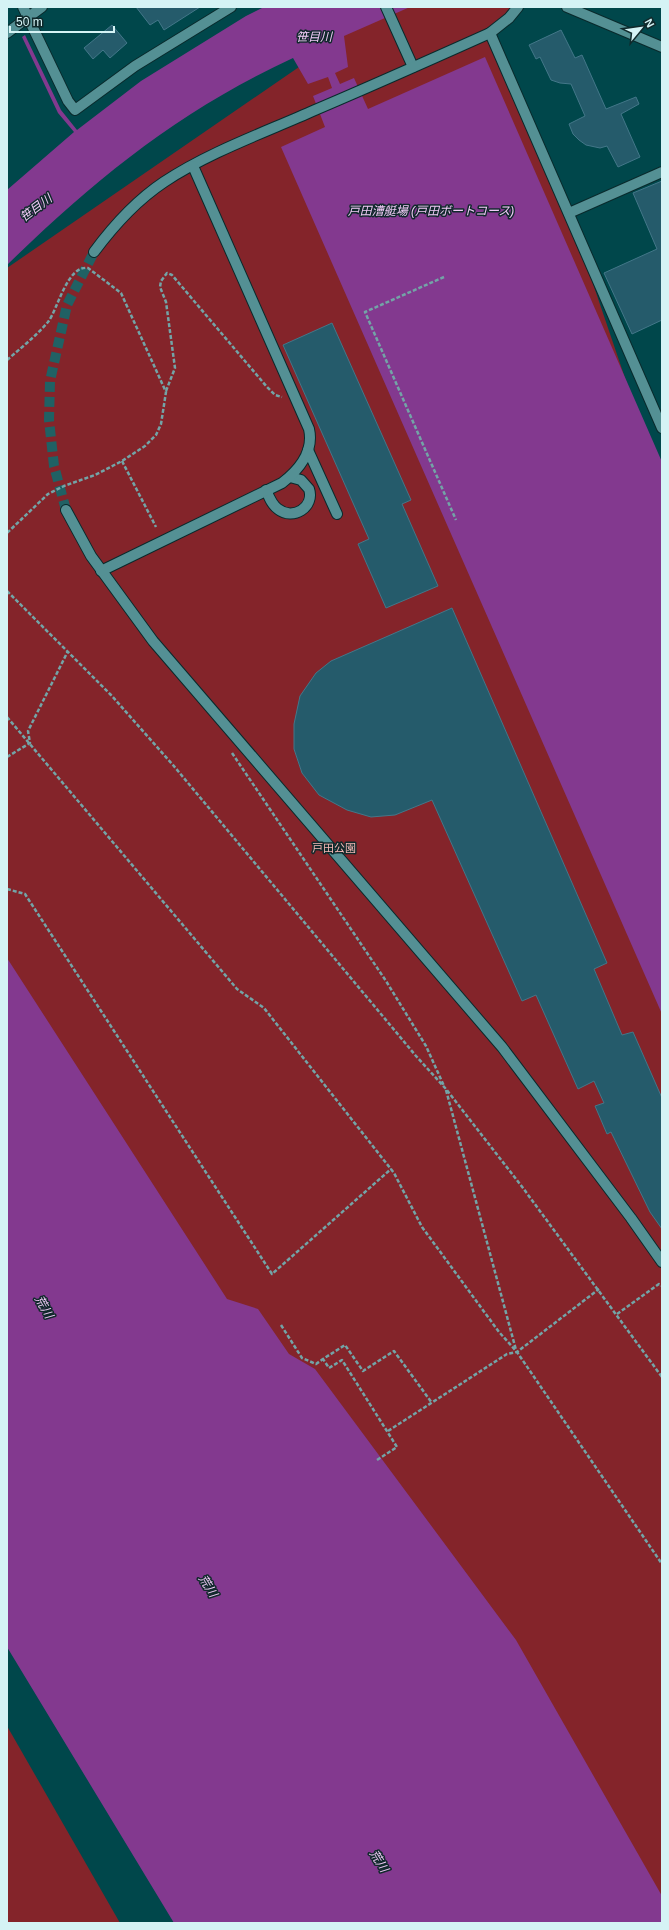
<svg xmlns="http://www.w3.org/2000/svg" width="669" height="1930" viewBox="0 0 669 1930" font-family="Helvetica,'Noto Sans JP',sans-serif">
	<rect width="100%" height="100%" fill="#00474b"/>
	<g fill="#84242a">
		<polygon points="349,7 516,7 491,33 569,213 625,378 662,473 662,1923 7,1224 7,268 344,36"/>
		<polygon points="7,1726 120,1923 7,1923"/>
	</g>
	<g fill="#83398f">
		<path d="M264,7H410L344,36L348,67L335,73L340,84L354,78L368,109L485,57L662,462V1014L281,147L325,127L313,96L332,88L328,77L308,84L293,58C180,110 95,179 7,265V190L74,132L58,113L22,37L25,35L61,110L77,130L141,81L246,16Z"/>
		<polygon points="7,958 227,1299 258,1309 289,1354 315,1369 516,1640 662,1896 662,1923 174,1923 7,1647"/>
	</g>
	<g fill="#255b6b" stroke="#437789">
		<polygon points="136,7 200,7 164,30 158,20 150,25"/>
		<polygon points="112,25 127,43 110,58 103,50 93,59 84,48"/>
		<polygon points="561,30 575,58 582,55 606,109 636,97 639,104 621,114 640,157 618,167 607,146 600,148 586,145 579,140 573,134 569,124 585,116 571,84 560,83 551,80 540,57 536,59 529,45"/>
		<polygon points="662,181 662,320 632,334 604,273 657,249 633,193"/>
		<polygon points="332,323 411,500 402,504 438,586 386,608 358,544 369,539 283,345"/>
		<polygon points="452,608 607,963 594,969 622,1035 633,1032 662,1098 662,1229 650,1212 611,1132 607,1134 595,1106 604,1103 594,1081 578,1089 536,995 522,1001 432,800 395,815 371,817 347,810 319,795 302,773 294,749 294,724 300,696 316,673 331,661"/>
	</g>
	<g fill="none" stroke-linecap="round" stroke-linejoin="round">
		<polyline stroke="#206164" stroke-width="10" stroke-dasharray="10 5" stroke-linecap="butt" points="66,510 54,466 49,420 50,381 67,305 94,252"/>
		<defs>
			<g id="minor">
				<polyline points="23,7 68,101 75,110 135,66 231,7"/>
				<polyline points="386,7 413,67"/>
				<polyline points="567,7 662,47"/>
				<polyline points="7,33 42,7"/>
				<polyline points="490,33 662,428"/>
				<polyline points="569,213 662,172"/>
				<path d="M94,252C114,225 137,200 164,182C209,152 266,132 315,110C374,85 432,59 490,33L509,18L518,7"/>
				<polyline points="308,450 337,514"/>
				<path d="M266,490C269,497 272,505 278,509C293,521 315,507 309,489L301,480L290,477"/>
				<polyline points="66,510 91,556 153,641 502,1047 631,1218 662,1262"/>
				<path d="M101,571L282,483C299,470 314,451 309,429L193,166"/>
			</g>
		</defs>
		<use href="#minor" stroke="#092a2c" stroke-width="12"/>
		<g stroke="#73a4a7" stroke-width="2.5" stroke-dasharray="4 2" stroke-linecap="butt">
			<polyline points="444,277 365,312 456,520"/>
			<path d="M7,360C21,348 36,336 48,322C58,309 67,265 88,268L121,293L166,392L161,424L156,435L145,446L122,461L95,475L64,486L48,494L7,533"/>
			<polyline points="166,391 175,368 166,302 160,287 161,281 167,273 172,275 267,387 275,395 282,397"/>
			<polyline points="122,461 156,527"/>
			<polyline points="7,591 111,695 173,765 416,1056 446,1089 523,1188 662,1377"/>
			<polyline points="7,717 237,989 264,1008 394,1173 422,1227 499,1332 517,1352 662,1564"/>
			<polyline points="232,753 386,981 426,1046 444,1086"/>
			<polyline points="7,757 30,743 28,731 68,651"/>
			<polyline points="7,889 25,894 272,1274 391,1169"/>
			<polyline points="446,1090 516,1350"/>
			<polyline points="617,1314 659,1284 662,1286"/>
			<polyline points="281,1325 302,1358 316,1364 323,1359"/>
			<polyline points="388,1431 507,1354 517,1352 599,1289"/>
			<polyline points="377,1460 397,1447 342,1360 329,1368 323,1359 345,1345 363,1371 394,1351 432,1403"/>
		</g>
		<use href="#minor" stroke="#549094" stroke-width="10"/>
	</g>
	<g text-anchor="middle" stroke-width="3" stroke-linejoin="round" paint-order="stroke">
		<g font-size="11" fill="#f6b9b6" stroke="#10292b">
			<text x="334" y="852">戸田公園</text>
		</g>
		<g font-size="12" font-style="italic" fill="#f1cbf7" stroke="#10292b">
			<text x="314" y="41">笹目川</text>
			<text transform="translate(36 208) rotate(-37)" y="4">笹目川</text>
			<text x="431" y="215">戸田漕艇場 (戸田ボートコース)</text>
			<text transform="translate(44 1307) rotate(60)" y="4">荒川</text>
			<text transform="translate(208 1586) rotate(58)" y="4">荒川</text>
			<text transform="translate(379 1861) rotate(58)" y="4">荒川</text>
		</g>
	</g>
	<rect width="669" height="1930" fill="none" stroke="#d5f3f5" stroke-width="16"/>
	<g transform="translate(641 28) rotate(61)" stroke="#10292b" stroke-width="3" paint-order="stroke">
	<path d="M0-3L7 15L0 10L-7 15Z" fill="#d5f3f5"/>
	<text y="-6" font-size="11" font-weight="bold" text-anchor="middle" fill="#d5f3f5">N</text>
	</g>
	<path d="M10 26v6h104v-6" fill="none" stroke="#d5f3f5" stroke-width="2"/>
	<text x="16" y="26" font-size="12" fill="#d5f3f5" stroke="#10292b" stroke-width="3" paint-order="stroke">50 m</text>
</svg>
